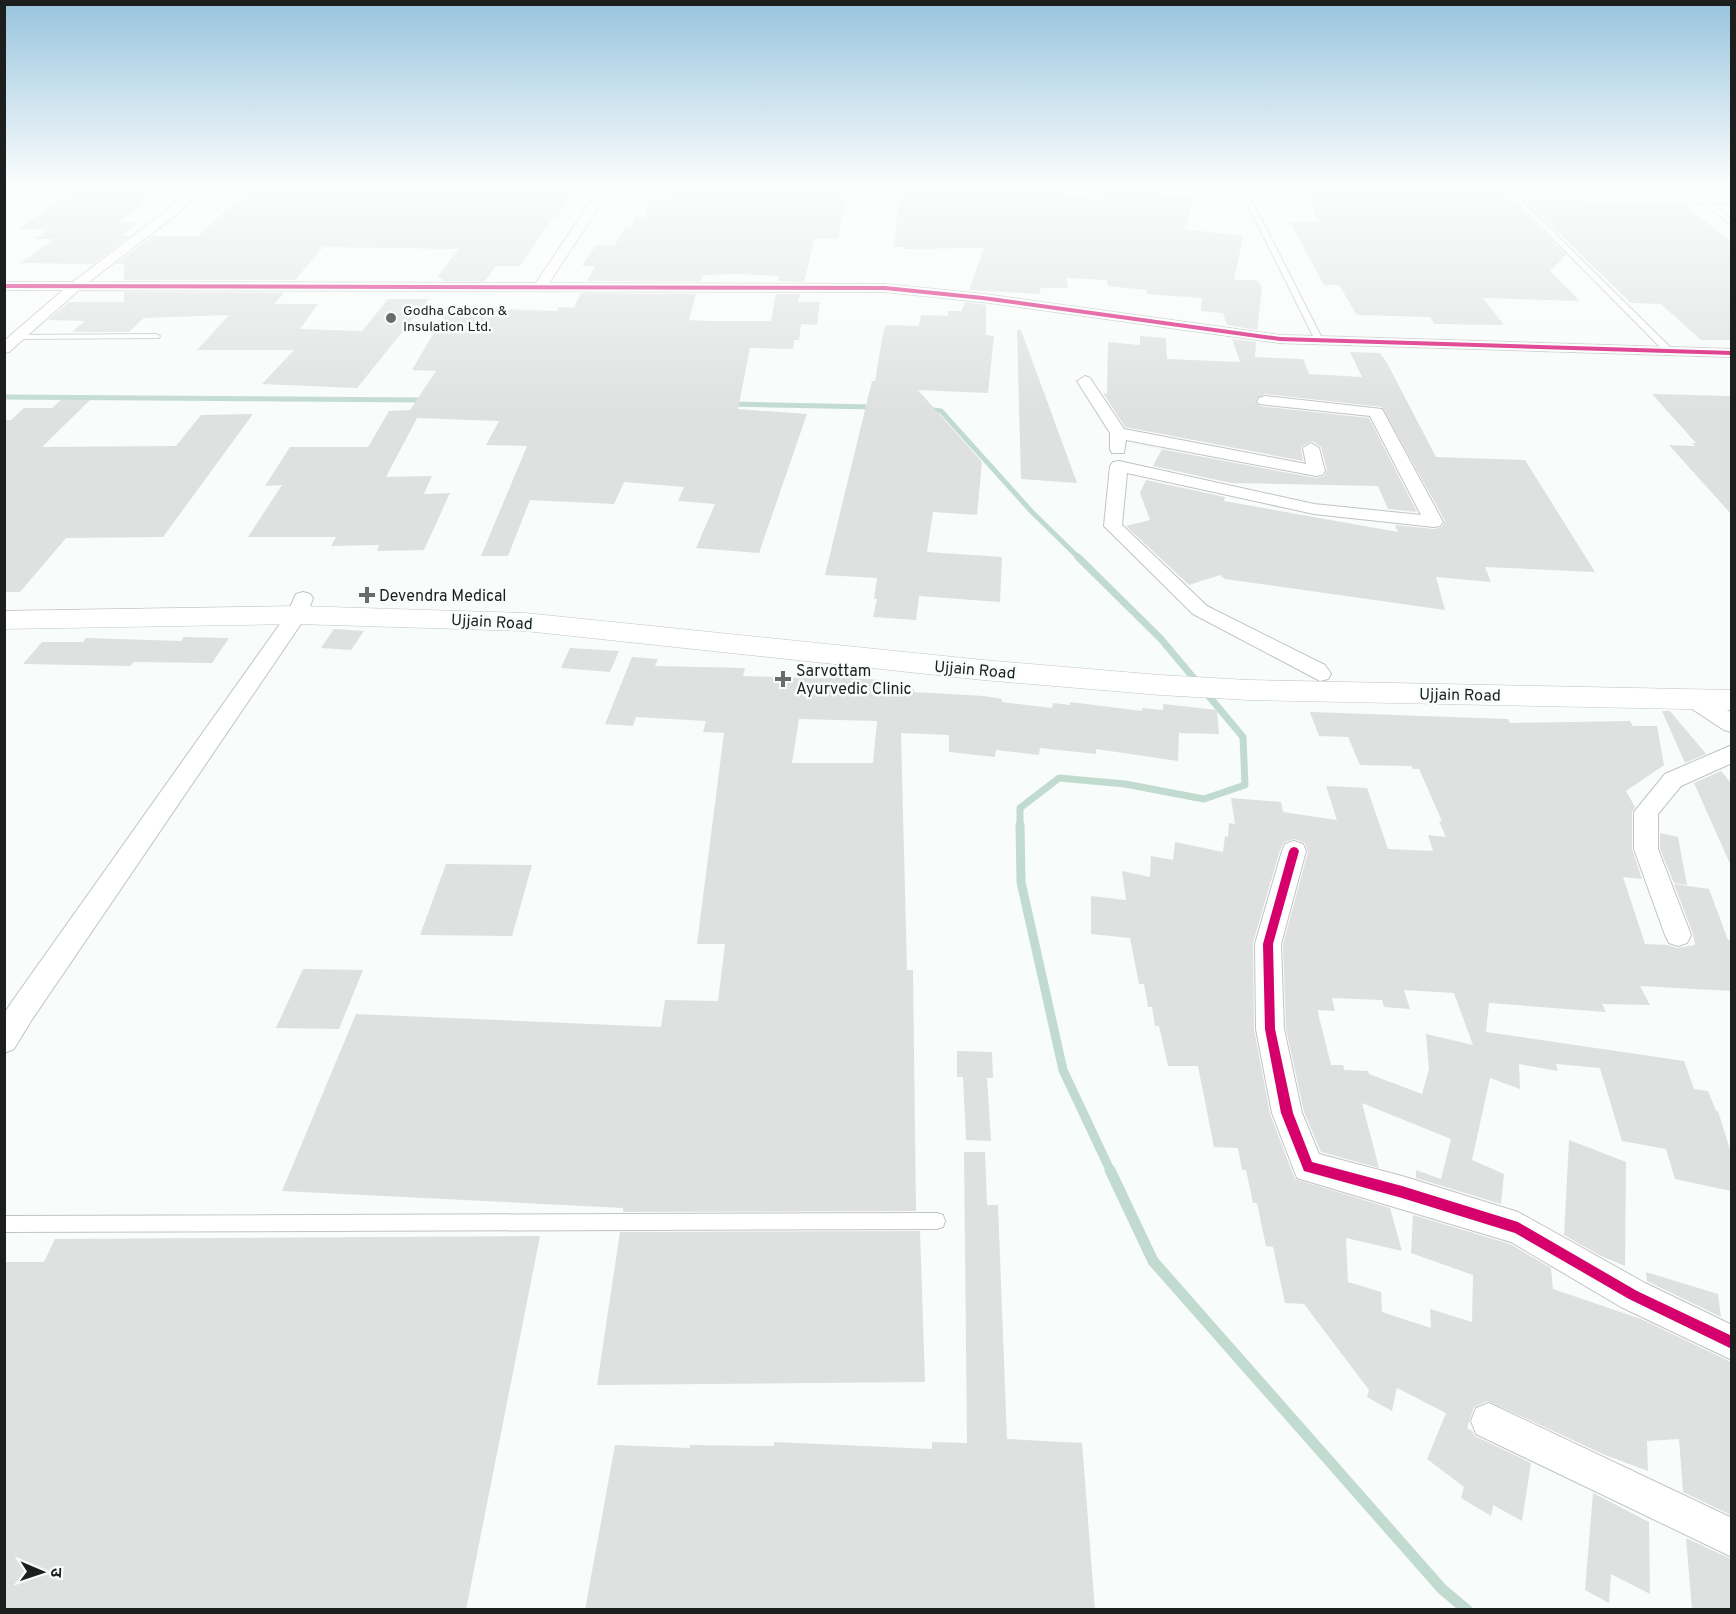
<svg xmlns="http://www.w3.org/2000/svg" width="1736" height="1614" viewBox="0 0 1736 1614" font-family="Overpass,'Noto Sans Devanagari',sans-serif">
	<rect width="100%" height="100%" fill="#f8fcfa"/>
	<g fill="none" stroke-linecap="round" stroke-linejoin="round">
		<g stroke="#c1dbd0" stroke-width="5">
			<polyline points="4,397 425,400"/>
			<polyline points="731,404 875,407"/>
			<polyline points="926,409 941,411 1031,511 1080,559"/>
		</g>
		<polyline stroke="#c1dbd0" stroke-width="7" points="1020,827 1020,808 1059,778 1125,784 1204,799 1245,785 1243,737 1161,639 1078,557"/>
		<polyline stroke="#c1dbd0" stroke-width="9" points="1020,825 1021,882 1063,1070 1111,1172"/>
		<polyline stroke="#c1dbd0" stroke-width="11" points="1110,1170 1153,1261 1442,1589 1467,1610"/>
	</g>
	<g fill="#dee1e0" fill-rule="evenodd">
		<polygon points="77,187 149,187 146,190 158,190 117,223 137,223 121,236 130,236 93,264 20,263 54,239 34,239 49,229 19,229"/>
		<polygon points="251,187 567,187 565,190 575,190 557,218 553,218 520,266 496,266 485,281 444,281 438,276 459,249 323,247 295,280 124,280 124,264 116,264 153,236 198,236"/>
		<polygon points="671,187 844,187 844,198 846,198 838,239 815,238 804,282 778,281 779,276 737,274 703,275 701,281 587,281 595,266 582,266 596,245 614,246 624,229 630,229 635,218 644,218 651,200 665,200"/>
		<polygon points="900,187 1060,187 1062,195 1098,199 1106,187 1195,198 1184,229 1243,236 1234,280 1257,280 1262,288 1257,330 1227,325 1223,313 1201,311 1202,298 1147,294 1147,290 1108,286 1107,280 1066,278 1068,288 1041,288 1039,294 969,290 984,248 904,249 904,247 894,247"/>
		<polygon points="1304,187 1478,187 1482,192 1504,192 1566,255 1550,271 1580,301 1483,298 1504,325 1434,324 1430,317 1357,315 1339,285 1324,285 1290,222 1320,222 1313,211 1315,211"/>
		<polygon points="1543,187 1663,187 1675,197 1518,193 1549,193"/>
		<polygon points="1527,202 1685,205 1731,242 1731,340 1701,340 1661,304 1631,303"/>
		<polygon points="124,292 284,293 274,304 318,304 300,329 362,331 388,299 429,299 357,388 262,384 294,350 197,350 229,315 144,318 129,332 72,332 85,321 48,320 69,302 124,302"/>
		<polygon points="581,293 696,294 689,320 711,321 771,321 776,294 800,294 798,302 820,302 817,325 801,324 799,340 794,340 793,349 750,348 738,409 807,414 759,553 696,548 715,504 678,501 684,487 624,482 614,504 530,500 508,556 481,556 527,446 486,445 499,421 417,418 386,477 432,476 424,494 450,493 424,550 377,551 379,545 331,546 336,537 248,537 282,485 265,486 290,447 368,447 389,411 410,410 436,371 412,370 449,307 557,311 559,307 574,308"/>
		<polygon points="965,302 986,305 986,335 994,336 988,393 918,390 982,462 977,515 933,512 927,552 1002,557 1000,602 919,596 916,620 873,617 877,599 874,599 877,578 825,575 872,381 875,381 883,333 886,325 919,326 921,315 948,316 948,311 962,311"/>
		<polygon points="1017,330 1021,330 1077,483 1021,479"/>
		<polygon points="1140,336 1166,338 1167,359 1240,362 1232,339 1256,342 1255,357 1303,359 1309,374 1362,377 1350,352 1380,353 1387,363 1436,457 1525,460 1595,572 1485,567 1491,582 1436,577 1445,610 1225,579 1220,575 1189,585 1126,526 1150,520 1140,493 1146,480 1225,497 1224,501 1398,532 1395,525 1434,529 1442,527 1445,521 1382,407 1265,394 1255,400 1259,406 1369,418 1417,512 1388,509 1378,486 1231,483 1153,466 1162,449 1128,443 1316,478 1324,476 1327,470 1321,447 1312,441 1301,447 1303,461 1125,427 1103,393 1107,394 1108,342 1140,345"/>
		<polygon points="1652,394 1731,396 1731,514 1669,445 1695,446 1692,443 1696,443"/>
		<polygon points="61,400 90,400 42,447 176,446 201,415 253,414 163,537 66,538 20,592 4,592 4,420 11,420 24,408 52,408"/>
		<polygon points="334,629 364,631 351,650 321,648"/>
		<polygon points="184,637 229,638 212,663 134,662 130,666 23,664 42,642 83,642 86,638 181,641"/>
		<polygon points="570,648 619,651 610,672 561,668"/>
		<path d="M632,657L658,659L655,666L745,668L743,676L809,678H830V676L880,680L879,686L914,689V692L984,696L1002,699V702L1052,708L1053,703L1070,705V702L1142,711V708L1163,710V704L1217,710L1219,734L1179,733L1178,761L1096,749V754L1040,748L1039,755L996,750L995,757L949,752V735L901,733L907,970H913L916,1211L623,1212V1208L282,1191L356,1014L661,1027L665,1000L718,1001L725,944H697L724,733L703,732L706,721L636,717L633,726L605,724ZM799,719L877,721L873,763H792Z"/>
		<polygon points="1662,711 1670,711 1706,754 1685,763"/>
		<path d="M1310,712L1508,719L1510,723L1630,721L1633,726H1657L1664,765L1626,791L1635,807L1632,812V849L1642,879L1623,877L1645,944L1668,945L1677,948L1695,945L1693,934L1674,884L1709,889L1728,940H1731V991L1640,986L1650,1005L1602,1004L1606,1012L1489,1003L1486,1032L1684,1061L1694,1089L1708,1091L1716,1111H1718L1731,1153V1191L1675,1179L1666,1149L1622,1141L1600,1068L1556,1064L1558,1071L1519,1064L1520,1089L1490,1078L1472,1160L1504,1174L1501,1204L1416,1178V1170L1441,1179L1451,1139L1362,1103L1379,1168L1321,1152L1304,1112L1286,1029L1283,944L1308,852L1305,843L1295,839L1284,842L1280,850L1253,943L1254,1029L1270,1114L1295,1179L1390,1208L1402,1251L1346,1238L1348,1282L1381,1292L1382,1312L1431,1328L1430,1309L1472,1322L1473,1275L1411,1253L1413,1215L1510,1244L1551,1268L1553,1289L1641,1319L1731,1362V1515L1683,1492L1679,1439L1647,1441L1648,1471L1605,1455L1488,1401L1474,1407L1467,1428L1472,1431L1475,1436L1531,1463L1522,1521L1493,1505L1491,1516L1461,1498L1464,1487L1427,1459L1446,1413L1397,1388L1392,1411L1367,1397L1369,1390L1304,1304L1285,1303L1273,1247L1266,1246L1257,1203H1253L1246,1170H1242L1238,1148L1214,1147L1198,1066H1168L1159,1026H1155L1152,1007H1148L1144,984H1139L1130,938L1091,934V896L1126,900L1122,871L1150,877L1151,856L1173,860L1175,842L1223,852L1225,836L1228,837L1229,823L1235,824L1231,798L1281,802L1283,812L1337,820L1326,786L1367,788L1388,849L1433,851L1428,835L1446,837L1439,821H1442L1419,769H1413L1412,766L1360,765L1348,737L1319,736ZM1404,990L1454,993L1473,1045L1426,1034L1429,1069L1422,1094L1369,1074L1368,1071L1344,1070L1343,1065H1331L1319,1017L1318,1010L1335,1011L1332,998L1382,1000L1384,1007L1410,1009Z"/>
		<polygon points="1721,771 1731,783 1731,866 1694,783"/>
		<polygon points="1660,833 1678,837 1687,885 1674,883 1660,849"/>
		<polygon points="446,864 532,865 512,936 420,935"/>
		<polygon points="303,969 363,970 339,1029 276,1028"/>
		<polygon points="957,1051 992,1052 993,1078 987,1078 991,1141 966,1140 963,1077 957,1077"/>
		<polygon points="1569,1140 1626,1162 1625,1266 1599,1255 1564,1235"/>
		<polygon points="964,1152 985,1152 987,1205 998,1205 1007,1439 1082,1443 1095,1610 585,1610 615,1445 690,1448 690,1445 774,1446 774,1442 932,1449 932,1442 967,1443"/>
		<polygon points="920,1231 925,1382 597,1385 620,1232"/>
		<polygon points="540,1236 466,1610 4,1610 4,1262 44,1262 55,1239"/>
		<polygon points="1646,1272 1718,1294 1721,1317 1647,1281"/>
		<polygon points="1593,1493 1649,1522 1650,1594 1611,1574 1609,1603 1585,1590"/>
		<polygon points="1686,1538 1731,1559 1731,1610 1692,1610"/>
	</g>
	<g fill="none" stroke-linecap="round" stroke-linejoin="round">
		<defs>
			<g id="service">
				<polygon points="846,187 852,187 851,193 847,193"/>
				<polygon points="1239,187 1245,187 1323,340 1322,342 1315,340"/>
				<polygon points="1502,187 1508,187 1518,196 1732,200 1732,204 1711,203 1732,220 1732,225 1703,203 1521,200 1672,349 1672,353 1666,353"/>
				<polygon points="156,334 160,336 159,338 18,339 14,337 18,335"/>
				<polygon points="937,1213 943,1215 945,1221 943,1227 937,1229 4,1232 4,1216"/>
			</g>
			<g id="minor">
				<polygon points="193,187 206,187 176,215 89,282 536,283 600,187 612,187 549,283 885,284 983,294 1280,335 1732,349 1732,357 1280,343 983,302 885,292 79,290 9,352 4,353 4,341 63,290 4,290 4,282 73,282 168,209"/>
				<polygon points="1085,376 1090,378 1124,429 1306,464 1303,448 1311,443 1319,448 1325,471 1322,475 1316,476 1126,440 1124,453 1112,453 1110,449 1110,433 1077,381"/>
				<polygon points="1265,396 1382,409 1443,522 1440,526 1434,527 1314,514 1127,473 1122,525 1207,606 1325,665 1331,674 1328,679 1320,681 1193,614 1104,526 1110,466 1113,462 1119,461 1314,504 1421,515 1370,416 1259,404 1257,401 1259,398"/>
				<polygon points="303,592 310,594 313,598 307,615 31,1021 14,1049 4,1053 4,1014 11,1003 287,614 296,594"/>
				<polygon points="1691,691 1699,693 1732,713 1732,732 1724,730 1683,703 1680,698 1683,693"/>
				<polygon points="1732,745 1732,763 1681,786 1658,814 1658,849 1691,935 1687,943 1678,946 1669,943 1665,935 1634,849 1634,812 1665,774"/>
				<polygon points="1294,841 1303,844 1306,851 1281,944 1284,1029 1302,1113 1319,1154 1402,1176 1518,1212 1645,1283 1732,1325 1732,1360 1621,1307 1511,1242 1297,1178 1272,1113 1256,1029 1255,944 1282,851 1285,844"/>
				<polygon points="1489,1403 1732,1518 1732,1557 1476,1434 1471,1421 1476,1408"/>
			</g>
			<polygon id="primary" points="297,606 525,613 983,660 1160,675 1248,680 1732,690 1732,710 1248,700 1160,695 983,680 525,631 297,624 4,629 4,611"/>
		</defs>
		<use href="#service" stroke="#c2c4c4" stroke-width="2"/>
		<use href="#minor" stroke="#c2c4c4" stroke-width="2"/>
		<use href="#primary" stroke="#c2c4c4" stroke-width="1"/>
		<use href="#service" fill="#fefffe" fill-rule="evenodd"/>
		<use href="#minor" fill="#fefffe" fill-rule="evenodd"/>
		<use href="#primary" fill="#fefffe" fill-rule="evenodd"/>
		<defs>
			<g id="cycleway">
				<polygon points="4,284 885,286 983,296 1280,337 1732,351 1732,355 1280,341 983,300 885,290 4,288"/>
				<polygon points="1294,847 1297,848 1299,851 1273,944 1275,1029 1293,1113 1312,1162 1402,1186 1518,1222 1637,1291 1732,1336 1732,1349 1629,1299 1515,1233 1402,1198 1304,1171 1281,1113 1265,1029 1263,944 1289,851 1291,848"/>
			</g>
		</defs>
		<use href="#cycleway" stroke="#f7fdfa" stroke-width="4"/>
		<use href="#cycleway" fill="#d6006c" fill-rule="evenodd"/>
	</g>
	<linearGradient id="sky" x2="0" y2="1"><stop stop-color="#98c4de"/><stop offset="0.45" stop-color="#fcfefd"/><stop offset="1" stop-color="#fcfefd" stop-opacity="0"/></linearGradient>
	<rect width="1736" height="413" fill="url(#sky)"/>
	<g fill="#6a6c6b" stroke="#f7fdfa" stroke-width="2">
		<circle cx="391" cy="318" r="6"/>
		<path d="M364 586h6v6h6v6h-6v6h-6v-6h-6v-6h6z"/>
		<path d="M780 670h6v6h6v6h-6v6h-6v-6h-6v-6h6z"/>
	</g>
	<g text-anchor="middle" stroke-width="5" stroke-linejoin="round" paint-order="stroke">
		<g font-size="14" fill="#1d1e1e" stroke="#f7fdfa" text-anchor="start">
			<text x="403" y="315">Godha Cabcon &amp;<tspan x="403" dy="16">Insulation Ltd.</tspan></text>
		</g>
		<g font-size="16" fill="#1d1e1e" stroke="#f7fdfa" text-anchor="start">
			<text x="379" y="601">Devendra Medical</text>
			<text x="796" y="676">Sarvottam<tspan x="796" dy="18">Ayurvedic Clinic</tspan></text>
		</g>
		<g font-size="16" fill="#1d1e1e" stroke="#f7fdfa">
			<text transform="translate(492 621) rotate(3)" y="6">Ujjain Road</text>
			<text transform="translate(975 669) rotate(5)" y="6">Ujjain Road</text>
			<text transform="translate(1460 694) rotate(1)" y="6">Ujjain Road</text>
		</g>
	</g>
	<rect width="1736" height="1614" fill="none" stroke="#1d1e1e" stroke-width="12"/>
	<g transform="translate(42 1572) rotate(92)" stroke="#f7fdfa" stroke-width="4.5" paint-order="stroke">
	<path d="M0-4.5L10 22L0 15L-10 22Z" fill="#1d1e1e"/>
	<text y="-9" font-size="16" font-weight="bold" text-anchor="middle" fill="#1d1e1e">उ</text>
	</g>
</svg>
